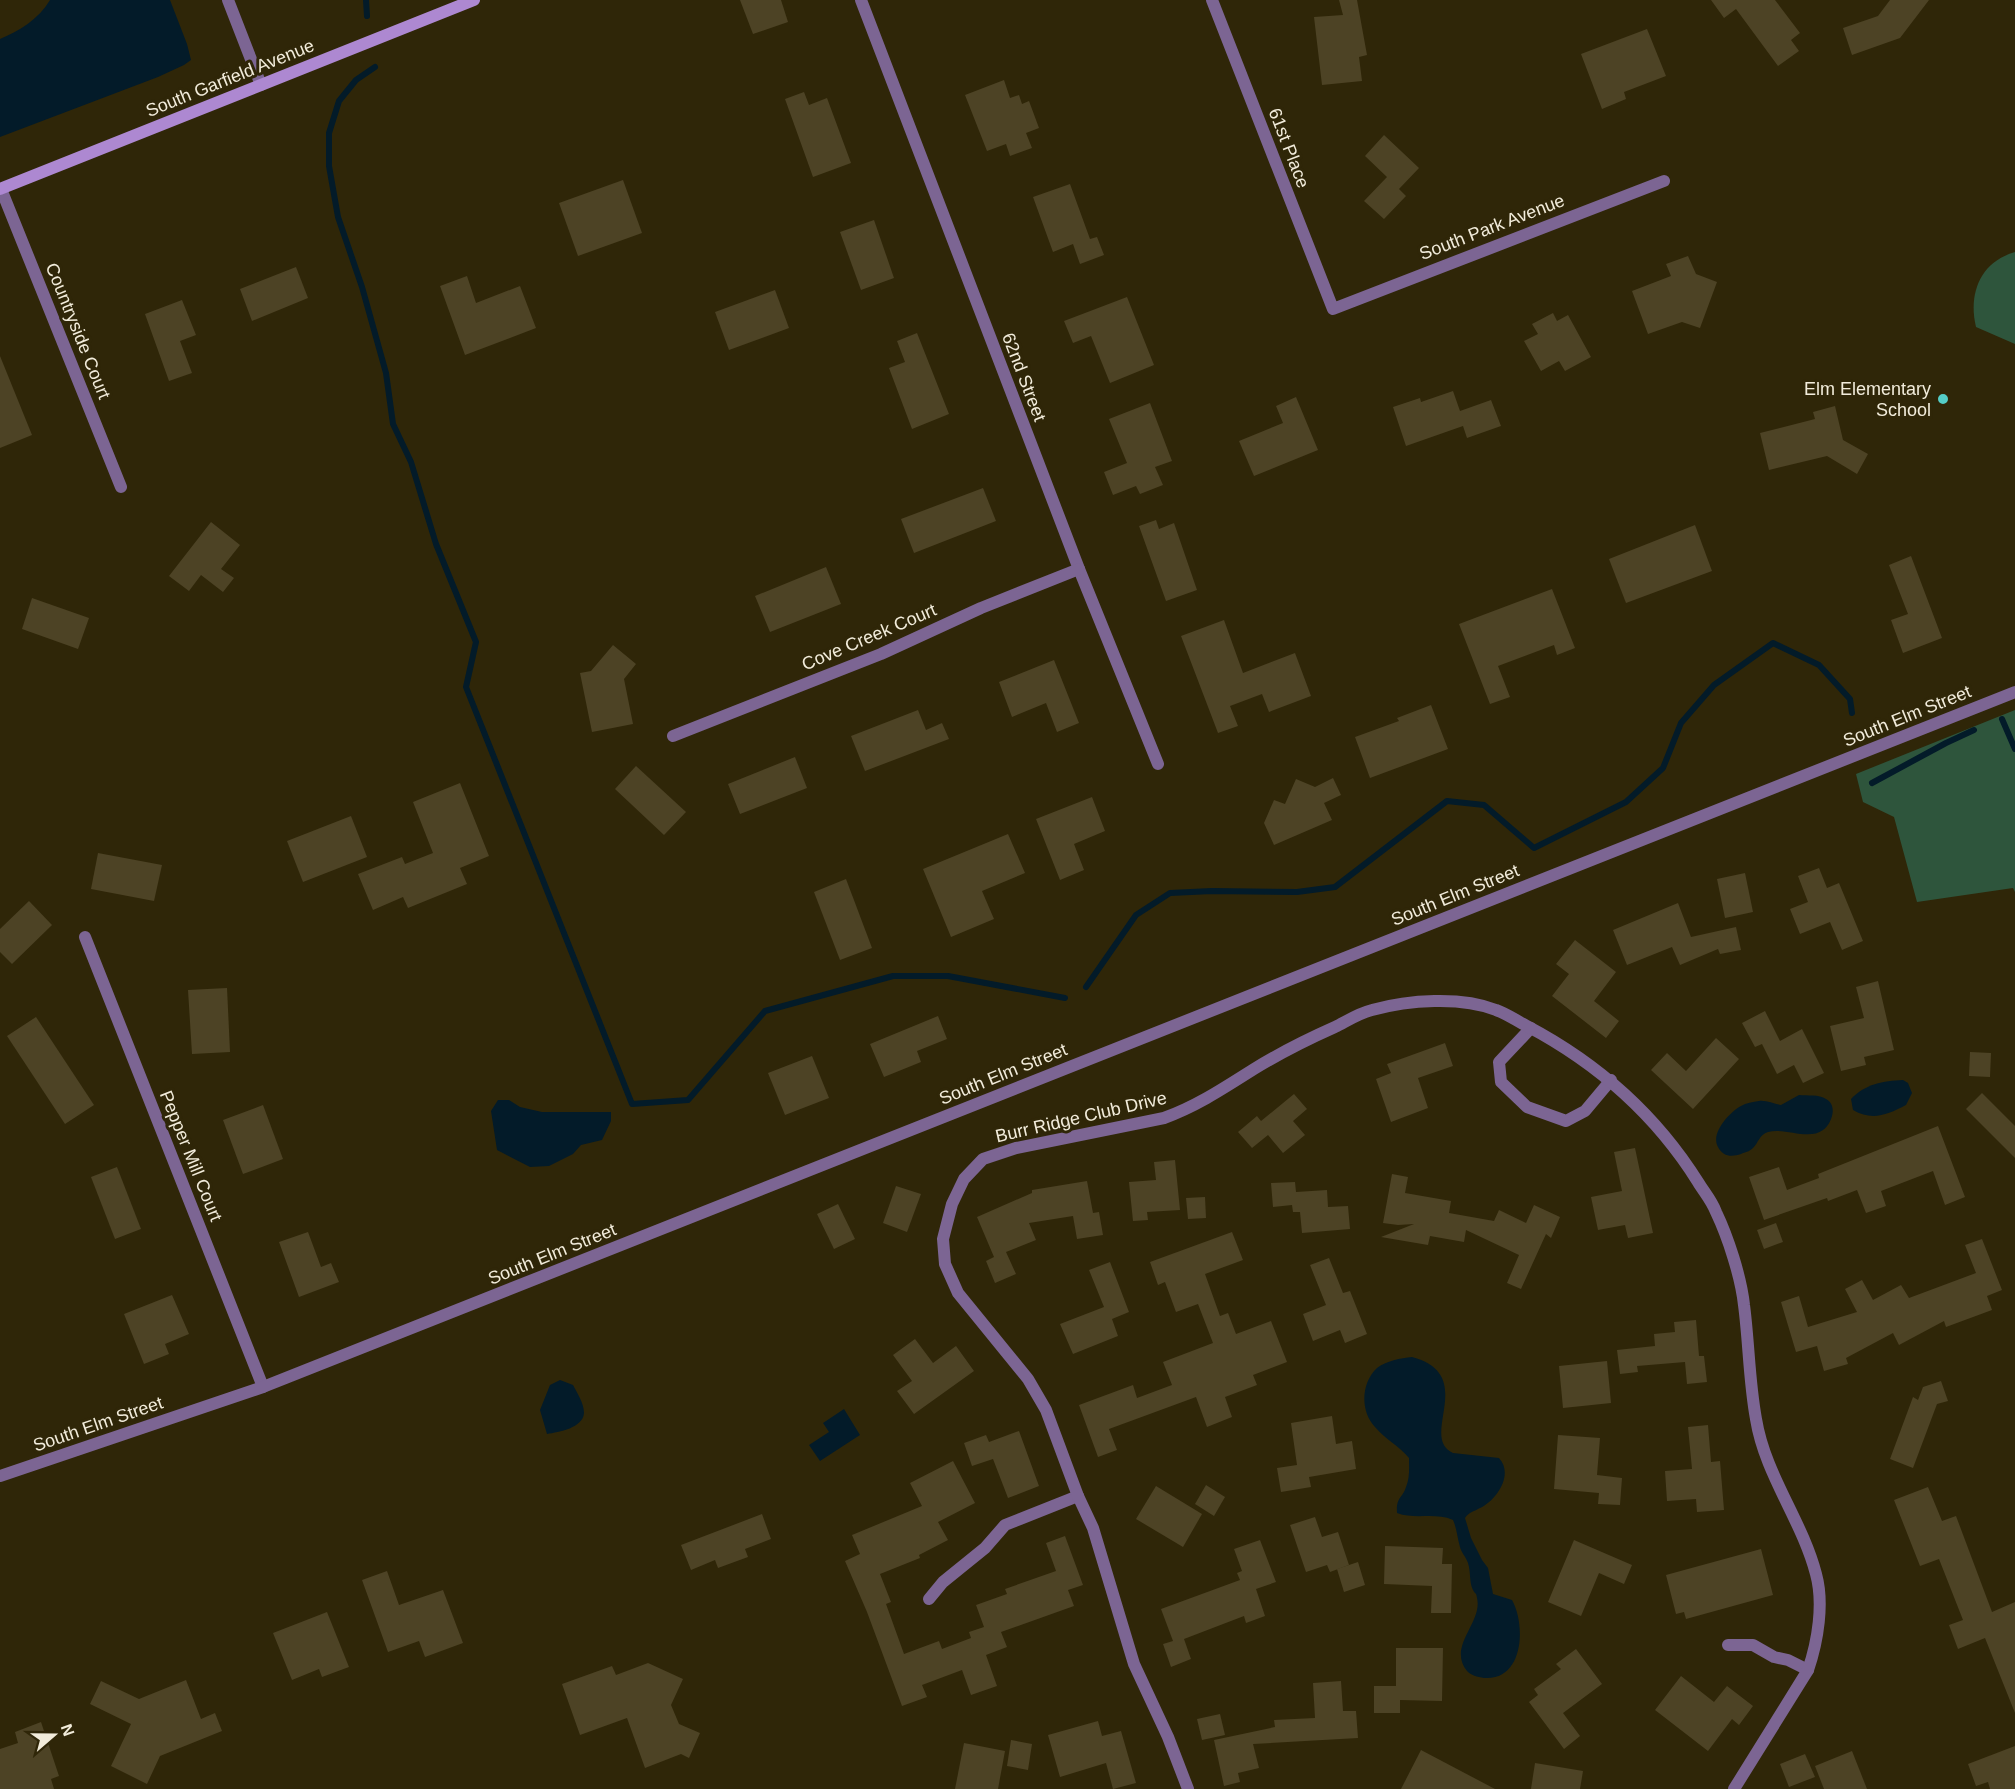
<svg xmlns="http://www.w3.org/2000/svg" width="2015" height="1789" viewBox="0 0 2015 1789" font-family="Helvetica,sans-serif">
	<rect width="100%" height="100%" fill="#2f2608"/>
	<g fill="#2e553c">
		<path d="M2015,252V344L1976,327C1968,294 1980,262 2015,252Z"/>
		<polygon points="2015,710 2015,892 2013,888 1917,902 1894,817 1863,802 1856,774"/>
	</g>
	<g fill="#031b29">
		<path d="M50,0H170L187,44L191,60L184,65L158,77L0,137V39C19,31 39,19 50,0Z"/>
		<path d="M1903,1080L1908,1083L1912,1093L1906,1105C1887,1115 1872,1121 1853,1110L1851,1099C1865,1084 1883,1081 1903,1080Z"/>
		<path d="M1799,1095C1807,1096 1819,1094 1826,1099C1838,1105 1832,1124 1823,1130C1808,1141 1785,1127 1768,1132C1759,1135 1759,1142 1753,1148C1749,1152 1745,1152 1741,1154C1732,1157 1723,1157 1718,1147C1710,1133 1730,1112 1741,1106C1746,1103 1753,1102 1759,1101C1766,1100 1774,1104 1781,1105Z"/>
		<polygon points="498,1100 509,1100 520,1107 542,1112 611,1112 611,1121 602,1140 581,1145 573,1154 549,1166 530,1167 497,1150 491,1111"/>
		<path d="M1412,1357C1479,1375 1418,1437 1453,1453L1499,1458C1514,1474 1497,1500 1480,1508C1473,1512 1469,1512 1465,1518L1471,1538L1482,1560L1488,1568L1493,1594L1512,1600C1526,1625 1524,1681 1484,1678C1477,1677 1471,1675 1467,1671C1447,1646 1483,1623 1477,1598C1476,1591 1476,1596 1473,1590C1469,1582 1471,1572 1468,1563C1466,1557 1461,1552 1460,1547C1457,1537 1457,1529 1453,1520C1435,1512 1415,1520 1397,1513C1396,1497 1402,1499 1406,1487C1410,1478 1409,1467 1409,1458C1399,1446 1385,1439 1375,1427C1360,1411 1361,1383 1377,1368C1386,1361 1401,1358 1412,1357Z"/>
		<path d="M560,1380L573,1385C577,1393 584,1403 584,1413C583,1428 559,1432 547,1434L540,1410L550,1385Z"/>
		<polygon points="844,1409 860,1435 820,1461 809,1445 829,1432 823,1423"/>
	</g>
	<g fill="none" stroke-linecap="round" stroke-linejoin="round">
		<g stroke="#031b29" stroke-width="6">
			<polyline points="366,0 367,16"/>
			<polyline points="375,67 356,80 339,101 329,133 329,166 338,217 362,287 386,373 393,424 411,462 436,544 476,642 466,687 632,1104 688,1100 765,1011 893,976 948,976 1065,998"/>
			<polyline points="2002,719 2015,749"/>
			<polyline points="1872,783 1946,743 1974,730"/>
			<polyline points="1086,987 1136,915 1170,893 1212,891 1297,892 1335,887 1447,801 1484,805 1534,848 1626,802 1663,768 1681,723 1714,685 1773,643 1819,665 1850,699 1852,713"/>
		</g>
	</g>
	<g fill="#4d4325">
		<polygon points="740,0 781,0 788,22 753,34"/>
		<polygon points="1339,0 1357,0 1367,55 1359,57 1362,81 1322,85 1314,17 1343,15"/>
		<polygon points="1711,0 1775,0 1800,33 1791,40 1799,51 1778,66 1736,9 1724,18"/>
		<polygon points="1890,0 1929,0 1900,38 1852,55 1843,28 1878,16"/>
		<polygon points="1647,29 1666,76 1624,92 1626,99 1602,109 1581,54"/>
		<polygon points="1004,80 1010,98 1019,95 1022,104 1029,101 1039,128 1026,133 1032,148 1010,156 1006,144 987,151 965,95"/>
		<polygon points="804,92 809,105 827,98 851,163 813,177 785,99"/>
		<polygon points="1384,135 1419,168 1399,189 1406,196 1384,219 1364,201 1387,177 1365,156"/>
		<polygon points="623,180 642,233 578,256 559,203"/>
		<polygon points="1070,184 1090,239 1097,237 1104,255 1080,264 1073,244 1053,252 1033,197"/>
		<polygon points="874,220 894,278 861,290 840,232"/>
		<polygon points="1688,256 1696,274 1717,282 1700,328 1682,322 1648,334 1632,291 1671,276 1666,264"/>
		<polygon points="296,267 308,298 252,321 240,289"/>
		<polygon points="467,276 476,303 520,286 536,328 465,355 440,286"/>
		<polygon points="775,290 789,328 729,350 715,312"/>
		<polygon points="1127,297 1154,365 1110,383 1091,336 1073,343 1064,321"/>
		<polygon points="182,300 196,335 180,341 192,373 169,381 145,314"/>
		<polygon points="1553,313 1557,321 1568,315 1591,357 1565,371 1559,361 1541,371 1524,341 1538,334 1532,324"/>
		<polygon points="917,333 949,414 912,429 889,368 905,362 897,341"/>
		<polygon points="0,356 32,435 0,448"/>
		<polygon points="1453,391 1460,411 1491,400 1501,426 1467,438 1463,426 1406,446 1393,407 1420,398 1421,402"/>
		<polygon points="1296,397 1318,450 1254,476 1239,441 1283,423 1276,406"/>
		<polygon points="1150,403 1172,461 1155,467 1163,485 1140,494 1136,486 1113,495 1104,472 1127,463 1109,419"/>
		<polygon points="1835,406 1843,440 1868,454 1857,474 1827,456 1769,470 1760,433 1815,419 1813,412"/>
		<polygon points="983,488 996,521 914,553 901,519"/>
		<polygon points="1156,520 1159,529 1174,523 1197,590 1166,601 1139,526"/>
		<polygon points="211,522 240,545 221,569 234,578 223,592 201,575 189,591 169,576"/>
		<polygon points="1695,525 1712,571 1626,603 1609,559"/>
		<polygon points="1911,556 1942,638 1903,653 1891,620 1908,614 1889,565"/>
		<polygon points="826,567 841,604 770,632 755,596"/>
		<polygon points="1552,589 1575,648 1557,655 1554,645 1498,666 1510,697 1490,704 1459,624"/>
		<polygon points="32,598 89,618 78,649 22,629"/>
		<polygon points="1224,620 1243,673 1295,653 1311,696 1269,712 1262,694 1230,706 1238,726 1218,733 1181,636"/>
		<polygon points="613,645 636,664 624,679 633,724 592,732 580,673 591,671"/>
		<polygon points="1054,660 1079,723 1057,732 1046,703 1012,717 999,682"/>
		<polygon points="1431,705 1448,749 1370,778 1355,737 1399,721 1397,718"/>
		<polygon points="918,710 926,730 942,723 949,739 865,771 851,736"/>
		<polygon points="795,757 807,788 740,814 728,784"/>
		<polygon points="636,766 686,812 664,835 615,789"/>
		<polygon points="1333,778 1341,795 1324,803 1332,820 1274,845 1264,823 1274,800 1285,804 1296,779 1315,787"/>
		<polygon points="460,783 489,856 460,868 467,884 408,908 403,897 373,910 358,874 402,857 405,864 433,853 413,802"/>
		<polygon points="1092,797 1105,831 1074,844 1084,870 1060,880 1036,819"/>
		<polygon points="351,816 367,857 303,882 287,841"/>
		<polygon points="1008,834 1025,873 982,891 994,919 951,937 923,869"/>
		<polygon points="98,853 162,865 154,901 91,889"/>
		<polygon points="1819,868 1827,888 1839,883 1863,941 1842,950 1830,922 1800,934 1790,909 1808,902 1798,876"/>
		<polygon points="1745,873 1753,912 1725,918 1717,879"/>
		<polygon points="846,879 872,948 840,960 814,892"/>
		<polygon points="29,901 52,925 12,964 0,952 0,929"/>
		<polygon points="1678,903 1691,937 1736,927 1741,950 1720,954 1718,949 1680,965 1672,947 1627,965 1613,930"/>
		<polygon points="1575,940 1616,972 1594,1001 1619,1021 1606,1038 1552,996 1569,974 1556,964"/>
		<polygon points="1878,981 1894,1050 1864,1057 1866,1065 1841,1071 1830,1026 1864,1018 1856,987"/>
		<polygon points="227,988 230,1052 192,1054 188,990"/>
		<polygon points="1765,1011 1780,1041 1802,1029 1824,1073 1803,1083 1794,1065 1777,1074 1762,1044 1755,1047 1742,1023"/>
		<polygon points="938,1016 947,1039 917,1051 921,1062 884,1077 870,1044"/>
		<polygon points="36,1017 94,1105 65,1124 7,1036"/>
		<polygon points="1716,1038 1739,1059 1693,1109 1651,1070 1667,1053 1686,1071"/>
		<polygon points="1445,1043 1453,1066 1418,1078 1428,1108 1391,1122 1376,1079 1391,1073 1387,1064"/>
		<polygon points="1970,1052 1991,1053 1990,1077 1969,1076"/>
		<polygon points="812,1056 829,1098 785,1115 768,1073"/>
		<polygon points="1982,1093 2015,1126 2015,1158 1966,1109"/>
		<polygon points="1294,1094 1307,1109 1293,1121 1305,1135 1283,1153 1268,1135 1252,1148 1238,1132 1257,1116 1261,1121"/>
		<polygon points="263,1105 283,1159 243,1174 223,1120"/>
		<polygon points="1938,1126 1965,1197 1945,1205 1933,1171 1881,1191 1886,1206 1866,1213 1857,1190 1828,1201 1827,1198 1764,1220 1749,1177 1779,1167 1787,1190 1819,1178 1818,1174"/>
		<polygon points="1635,1148 1653,1233 1628,1238 1625,1225 1598,1230 1591,1197 1622,1191 1614,1152"/>
		<polygon points="1175,1160 1180,1210 1147,1212 1148,1220 1133,1221 1129,1182 1156,1180 1154,1162"/>
		<polygon points="117,1167 141,1229 115,1239 91,1177"/>
		<polygon points="1392,1174 1408,1177 1405,1193 1451,1201 1449,1213 1494,1221 1499,1210 1526,1223 1534,1205 1560,1217 1551,1238 1546,1234 1521,1289 1507,1283 1519,1255 1466,1230 1464,1242 1430,1236 1428,1245 1381,1237 1414,1224 1398,1225 1383,1223"/>
		<polygon points="1087,1181 1093,1213 1099,1212 1103,1235 1077,1239 1073,1216 1029,1223 1036,1240 1006,1252 1016,1274 995,1283 986,1261 994,1257 977,1217 1032,1193 1032,1190"/>
		<polygon points="1295,1182 1296,1192 1327,1190 1328,1207 1348,1206 1350,1229 1302,1233 1300,1212 1293,1212 1292,1205 1273,1207 1271,1183"/>
		<polygon points="896,1186 921,1194 907,1232 883,1223"/>
		<polygon points="1205,1197 1206,1218 1188,1219 1186,1198"/>
		<polygon points="838,1204 855,1239 834,1249 817,1214"/>
		<polygon points="1776,1223 1783,1242 1764,1249 1757,1230"/>
		<polygon points="308,1232 321,1267 331,1263 339,1282 299,1297 279,1242"/>
		<polygon points="1232,1232 1243,1260 1205,1274 1220,1316 1228,1313 1236,1334 1271,1321 1287,1362 1253,1375 1257,1385 1225,1397 1232,1417 1207,1427 1196,1397 1109,1429 1117,1450 1098,1457 1079,1405 1133,1385 1137,1398 1172,1385 1163,1362 1213,1343 1198,1304 1176,1312 1165,1282 1158,1285 1150,1262"/>
		<polygon points="1982,1239 2002,1290 1987,1296 1992,1310 1946,1327 1944,1321 1899,1345 1893,1333 1846,1358 1848,1364 1824,1371 1817,1346 1796,1352 1781,1302 1799,1296 1808,1327 1857,1312 1845,1289 1862,1280 1873,1300 1901,1285 1909,1298 1976,1273 1965,1245"/>
		<polygon points="1329,1258 1343,1293 1350,1291 1367,1334 1345,1343 1340,1330 1313,1341 1303,1314 1326,1305 1310,1265"/>
		<polygon points="1110,1262 1129,1312 1112,1319 1118,1336 1073,1354 1060,1324 1104,1307 1089,1270"/>
		<polygon points="172,1295 189,1334 165,1344 169,1354 144,1364 124,1314"/>
		<polygon points="1696,1320 1699,1356 1704,1356 1707,1382 1687,1384 1685,1362 1637,1366 1638,1372 1620,1374 1617,1350 1655,1346 1654,1334 1675,1332 1674,1322"/>
		<polygon points="915,1339 933,1363 956,1346 974,1371 914,1414 897,1391 912,1381 893,1355"/>
		<polygon points="1607,1361 1611,1403 1563,1408 1559,1366"/>
		<polygon points="1941,1381 1948,1401 1937,1404 1913,1468 1890,1459 1913,1397 1918,1400 1923,1387"/>
		<polygon points="1332,1416 1336,1444 1352,1441 1356,1469 1309,1477 1311,1487 1281,1492 1277,1468 1297,1465 1291,1423"/>
		<polygon points="1708,1425 1711,1462 1720,1461 1724,1510 1697,1512 1696,1499 1667,1501 1665,1471 1692,1469 1688,1427"/>
		<polygon points="1019,1431 1039,1486 1008,1498 993,1459 972,1466 964,1443 986,1435 989,1442"/>
		<polygon points="1558,1435 1600,1438 1597,1475 1622,1478 1620,1505 1598,1504 1599,1493 1554,1489"/>
		<polygon points="953,1461 975,1503 938,1522 948,1540 919,1555 920,1558 880,1574 891,1602 886,1604 904,1654 939,1641 942,1649 971,1638 969,1632 984,1627 976,1605 1007,1594 1005,1589 1056,1571 1046,1543 1065,1536 1083,1585 1068,1590 1074,1606 1001,1632 1007,1647 986,1655 997,1686 971,1695 962,1670 922,1685 927,1697 902,1706 867,1612 845,1561 860,1554 852,1535 922,1506 910,1483"/>
		<polygon points="1206,1485 1225,1497 1214,1516 1195,1504"/>
		<polygon points="1156,1486 1202,1514 1183,1547 1136,1519"/>
		<polygon points="1928,1487 1942,1521 1956,1516 1992,1612 2015,1602 2015,1713 1985,1638 1958,1649 1949,1625 1963,1620 1939,1559 1920,1566 1894,1500"/>
		<polygon points="762,1514 771,1539 745,1549 748,1557 718,1568 715,1560 691,1570 681,1545"/>
		<polygon points="1315,1517 1322,1537 1338,1532 1349,1565 1330,1572 1327,1565 1306,1572 1290,1525"/>
		<polygon points="1260,1540 1276,1582 1256,1589 1265,1616 1246,1623 1244,1616 1184,1639 1191,1659 1171,1667 1163,1644 1173,1641 1161,1609 1240,1580 1237,1573 1242,1571 1234,1549"/>
		<polygon points="1574,1540 1632,1565 1624,1584 1599,1573 1581,1616 1548,1602"/>
		<polygon points="1385,1546 1443,1548 1442,1564 1452,1564 1451,1613 1431,1613 1432,1586 1384,1584"/>
		<polygon points="1761,1549 1773,1595 1686,1619 1684,1612 1676,1614 1666,1575"/>
		<polygon points="1358,1562 1365,1585 1344,1592 1337,1569"/>
		<polygon points="387,1571 399,1605 443,1590 463,1643 425,1657 419,1641 388,1652 362,1580"/>
		<polygon points="327,1612 349,1667 322,1677 319,1669 292,1680 273,1633"/>
		<polygon points="1396,1648 1443,1648 1442,1701 1400,1700 1400,1713 1374,1713 1374,1686 1396,1686"/>
		<polygon points="1576,1649 1602,1684 1563,1713 1580,1736 1564,1749 1529,1702 1538,1695 1534,1689 1561,1669 1556,1664"/>
		<polygon points="648,1663 683,1679 671,1705 679,1724 700,1733 689,1758 681,1754 645,1768 627,1718 580,1735 562,1684 612,1666 616,1675"/>
		<polygon points="1681,1676 1714,1702 1727,1686 1753,1706 1739,1725 1732,1719 1708,1751 1655,1710"/>
		<polygon points="186,1680 201,1719 215,1713 222,1731 160,1756 147,1784 111,1766 131,1724 90,1704 101,1681 139,1699"/>
		<polygon points="1341,1681 1343,1711 1356,1711 1358,1738 1253,1744 1259,1768 1238,1773 1240,1782 1224,1786 1214,1740 1275,1727 1274,1720 1315,1718 1313,1683"/>
		<polygon points="1220,1714 1225,1735 1202,1740 1197,1719"/>
		<polygon points="1098,1721 1102,1736 1121,1731 1136,1783 1113,1789 1106,1763 1060,1777 1048,1735"/>
		<polygon points="41,1722 59,1776 51,1779 54,1789 0,1789 0,1749 18,1743 15,1732"/>
		<polygon points="1011,1740 1032,1744 1028,1770 1007,1766"/>
		<polygon points="964,1743 1005,1751 998,1789 955,1789"/>
		<polygon points="2015,1746 2015,1789 1990,1789 1988,1782 1976,1786 1968,1764"/>
		<polygon points="1421,1750 1495,1789 1401,1789"/>
		<polygon points="1852,1751 1867,1789 1824,1789 1815,1766"/>
		<polygon points="1805,1754 1815,1777 1789,1787 1780,1764"/>
		<polygon points="1535,1763 1583,1771 1580,1789 1531,1789"/>
	</g>
	<g fill="none" stroke-linecap="round" stroke-linejoin="round">
		<g stroke="#7c6593" stroke-width="12">
			<polyline points="228,0 261,85"/>
			<polyline points="861,0 1079,569 1158,764"/>
			<polyline points="1212,0 1333,309 1664,181"/>
			<polyline points="1,189 121,487"/>
			<polyline points="673,736 881,654 981,608 1079,569"/>
			<polyline points="85,937 263,1387"/>
			<polyline points="1531,1028 1499,1062 1501,1082 1527,1107 1566,1121 1585,1111 1611,1080"/>
			<polyline points="0,1476 263,1387 2015,692"/>
			<polyline points="929,1599 943,1582 985,1548 1005,1525 1078,1496"/>
			<polyline points="1728,1645 1753,1645 1774,1657 1788,1660 1808,1670"/>
			<path d="M1188,1789L1168,1737L1134,1664L1093,1528L1078,1496L1046,1410L1028,1379L958,1293L945,1264L943,1239L952,1204L964,1179L983,1159L1016,1148L1164,1118C1197,1106 1224,1088 1254,1069C1280,1053 1308,1039 1335,1027C1347,1021 1359,1013 1372,1010C1408,1000 1461,996 1496,1010C1507,1014 1517,1021 1527,1026C1597,1063 1656,1115 1698,1182C1704,1192 1712,1201 1716,1212C1728,1237 1741,1277 1744,1305C1749,1343 1749,1381 1756,1419C1765,1475 1802,1520 1816,1574C1824,1603 1818,1641 1808,1670L1734,1789"/>
		</g>
		<polyline stroke="#ad88d1" stroke-width="12" points="0,189 474,0"/>
	</g>
	<circle fill="#54cdc7" stroke="#2f2608" stroke-width="2" cx="1943" cy="399" r="6"/>
	<g text-anchor="middle" stroke-width="6" stroke-linejoin="round" paint-order="stroke">
		<g font-size="18" fill="#f2ecdb" stroke="#2f2608">
			<text transform="translate(230 78) rotate(-22)" y="6">South Garfield Avenue</text>
			<text transform="translate(1289 148) rotate(69)" y="6">61st Place</text>
			<text transform="translate(1492 227) rotate(-21)" y="6">South Park Avenue</text>
			<text transform="translate(78 331) rotate(68)" y="6">Countryside Court</text>
			<text transform="translate(1024 377) rotate(69)" y="6">62nd Street</text>
			<text transform="translate(869 637) rotate(-23)" y="6">Cove Creek Court</text>
			<text transform="translate(1907 716) rotate(-22)" y="6">South Elm Street</text>
			<text transform="translate(1455 895) rotate(-22)" y="6">South Elm Street</text>
			<text transform="translate(1003 1074) rotate(-22)" y="6">South Elm Street</text>
			<text transform="translate(1081 1117) rotate(-13)" y="6">Burr Ridge Club Drive</text>
			<text transform="translate(191 1156) rotate(68)" y="6">Pepper Mill Court</text>
			<text transform="translate(552 1254) rotate(-22)" y="6">South Elm Street</text>
			<text transform="translate(98 1424) rotate(-19)" y="6">South Elm Street</text>
		</g>
		<g font-size="18" fill="#f2ecdb" stroke="#2f2608" text-anchor="end">
			<text x="1931" y="395">Elm Elementary<tspan x="1931" dy="21">School</tspan></text>
		</g>
	</g>
	<g transform="translate(54 1735) rotate(70)" stroke="#2f2608" stroke-width="4.5" paint-order="stroke">
	<path d="M0-4.5L10 22L0 15L-10 22Z" fill="#f2ecdb"/>
	<text y="-9" font-size="16" font-weight="bold" text-anchor="middle" fill="#f2ecdb">N</text>
	</g>
</svg>
